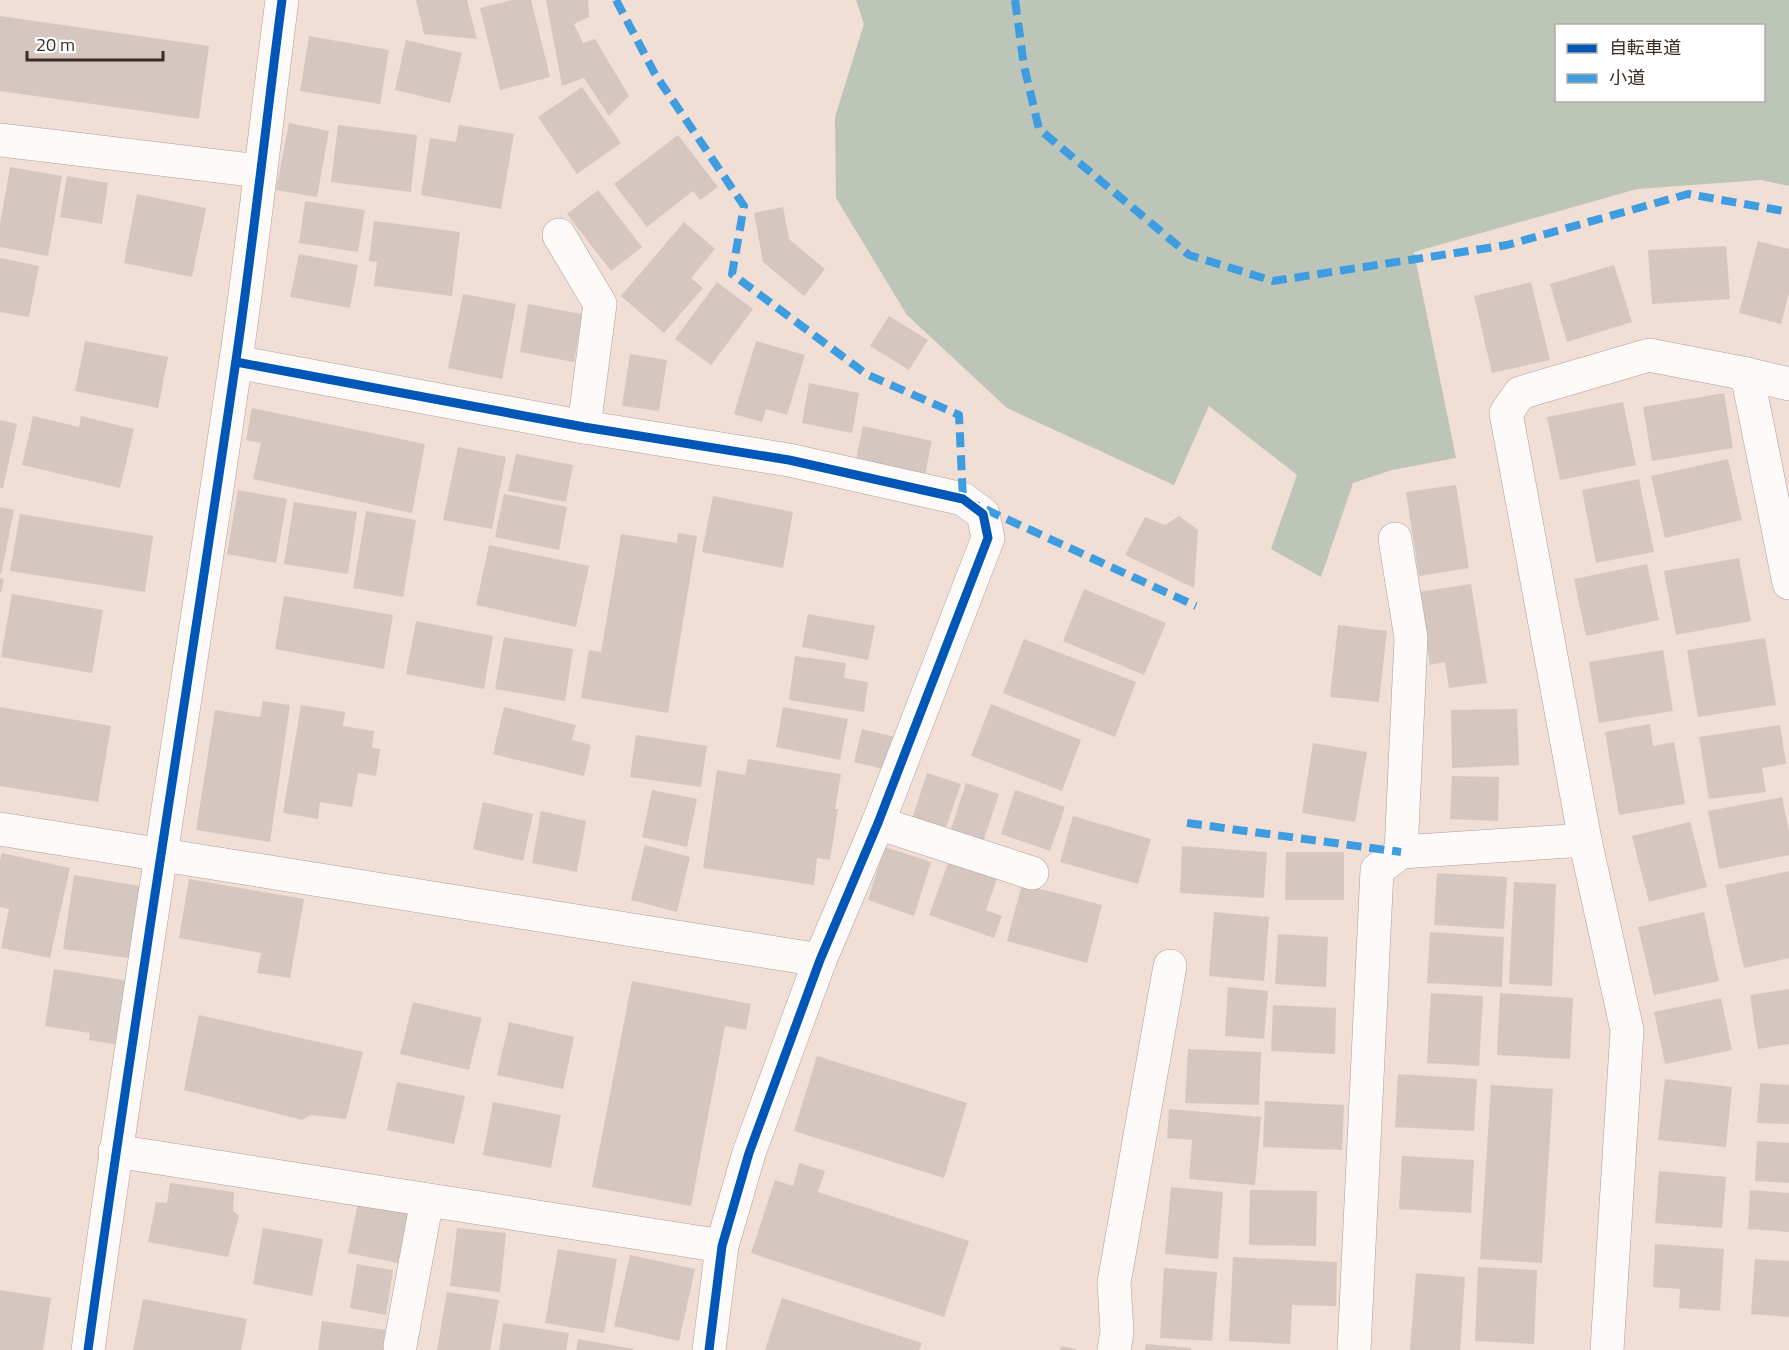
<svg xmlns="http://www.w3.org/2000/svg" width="1789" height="1350" viewBox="0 0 1789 1350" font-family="'Titillium Web','Noto Sans JP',sans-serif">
	<rect width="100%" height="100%" fill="#f1ded5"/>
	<path fill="#bcc5b8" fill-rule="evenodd" d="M856,0H1789V186L1761,180L1637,189L1414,252L1456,458L1392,470L1353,483L1321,577L1271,549L1297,475L1209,406L1174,485L1007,408L907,315L836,198L835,117L864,24ZM1556,26H1764V100H1556Z"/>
	<g fill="#d5c7c0">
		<polygon points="416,0 467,0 477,39 424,34"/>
		<polygon points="512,0 531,0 550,77 500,90 480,8"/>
		<polygon points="546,0 588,0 589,17 574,24 583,43 595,39 629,96 609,116 584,78 562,86"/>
		<polygon points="0,16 209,46 199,119 0,91"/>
		<polygon points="309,36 389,50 380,104 300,91"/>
		<polygon points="406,40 462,53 450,103 395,90"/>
		<polygon points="582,87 621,143 577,174 538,117"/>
		<polygon points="289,123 329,131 317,197 276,190"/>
		<polygon points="338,125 417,135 411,192 331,182"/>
		<polygon points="459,125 514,134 501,209 421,195 430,138 456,142"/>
		<polygon points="678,135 718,187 700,200 693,191 647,227 614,184"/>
		<polygon points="10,167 62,176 48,256 0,247 0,224"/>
		<polygon points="67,176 108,183 102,224 60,217"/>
		<polygon points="598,190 642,247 611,271 567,214"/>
		<polygon points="137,194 206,208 192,277 124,263"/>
		<polygon points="305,201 365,210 358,252 299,243"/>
		<polygon points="783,207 789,239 825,269 804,296 763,262 754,213"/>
		<polygon points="374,221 460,232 452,296 374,286 377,262 369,261"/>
		<polygon points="684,222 715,249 691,278 703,288 664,333 621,296"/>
		<polygon points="1758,241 1789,249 1789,293 1781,324 1739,313"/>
		<polygon points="1726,246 1730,299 1652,304 1648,250"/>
		<polygon points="299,254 358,265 350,308 290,297"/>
		<polygon points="0,258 39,266 29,317 0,312"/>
		<polygon points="1614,265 1632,322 1567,342 1550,284"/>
		<polygon points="717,282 753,309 711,365 675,339"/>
		<polygon points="1531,282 1550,360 1492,373 1474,296"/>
		<polygon points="463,294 516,304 502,379 448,368"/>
		<polygon points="528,304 582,314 574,362 520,352"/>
		<polygon points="889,316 928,340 909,370 870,346"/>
		<polygon points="85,341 168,357 158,408 75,391"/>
		<polygon points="756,341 805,355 787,415 766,409 762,422 734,414"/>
		<polygon points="630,354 667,360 659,411 622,406"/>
		<polygon points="809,383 859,393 852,433 802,423"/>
		<polygon points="1724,393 1733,448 1652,461 1643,407"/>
		<polygon points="1623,402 1636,465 1560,480 1547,417"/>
		<polygon points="252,408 425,444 412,513 253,479 261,443 246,440"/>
		<polygon points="33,416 79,427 81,416 134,429 120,488 22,465"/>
		<polygon points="0,420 17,424 3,488 0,488"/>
		<polygon points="863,426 932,441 925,474 856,460"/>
		<polygon points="458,447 506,457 492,529 443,520"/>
		<polygon points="516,454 573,465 566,502 508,491"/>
		<polygon points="1728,459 1742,520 1665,538 1651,476"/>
		<polygon points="1639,479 1654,552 1596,563 1582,490"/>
		<polygon points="1456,485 1469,568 1419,576 1406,492"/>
		<polygon points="238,490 287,499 276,563 227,554"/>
		<polygon points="504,494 567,507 559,550 495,537"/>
		<polygon points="713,496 793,512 783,568 702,552"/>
		<polygon points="294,502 357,512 348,574 284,564"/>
		<polygon points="0,507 14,510 1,574 0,574"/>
		<polygon points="366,511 416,520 403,597 353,588"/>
		<polygon points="20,514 153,536 145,592 10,571"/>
		<polygon points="1179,516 1198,530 1194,588 1125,555 1145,517 1165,525"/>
		<polygon points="678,533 697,536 668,713 581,698 589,650 601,652 621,534 677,543"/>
		<polygon points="489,545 589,566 576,627 476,605"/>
		<polygon points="1739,558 1751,621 1676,635 1664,571"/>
		<polygon points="1647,564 1659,620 1586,636 1574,579"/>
		<polygon points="0,578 4,579 1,592 0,592"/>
		<polygon points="1471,584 1487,683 1449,688 1445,662 1430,665 1419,592"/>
		<polygon points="1084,589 1166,623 1144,675 1063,641"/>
		<polygon points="12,594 103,610 92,673 1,657"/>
		<polygon points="284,596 393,615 384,669 275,649"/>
		<polygon points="808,614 875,626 868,660 802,647"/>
		<polygon points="416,621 493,636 484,689 406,674"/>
		<polygon points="1338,625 1387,631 1379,702 1330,697"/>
		<polygon points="504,637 573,649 565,701 495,689"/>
		<polygon points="1765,638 1776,705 1698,717 1687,650"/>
		<polygon points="1024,639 1136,682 1115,737 1003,693"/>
		<polygon points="1663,650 1673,711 1599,723 1589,662"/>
		<polygon points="795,656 846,663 844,678 868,682 864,712 789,700"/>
		<polygon points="263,701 290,705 270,842 196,830 215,710 260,717"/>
		<polygon points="991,704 1081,740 1062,791 971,756"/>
		<polygon points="301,705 345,712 343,726 374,731 372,748 380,749 376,776 358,773 352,807 320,802 318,819 283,813"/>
		<polygon points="0,707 111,726 98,802 0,786"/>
		<polygon points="504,707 576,725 572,740 591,745 584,776 493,754"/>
		<polygon points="783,707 848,719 840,760 776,747"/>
		<polygon points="1517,709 1519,765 1452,768 1451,710"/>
		<polygon points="1650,724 1653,746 1674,742 1685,804 1619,815 1605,732"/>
		<polygon points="1780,725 1786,764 1762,768 1766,792 1709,799 1699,737"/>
		<polygon points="862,729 895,737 887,770 854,762"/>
		<polygon points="636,735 707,746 701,787 630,777"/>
		<polygon points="1313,743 1367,752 1355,822 1302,813"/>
		<polygon points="748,759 841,774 835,809 838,809 830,860 817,858 814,885 703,868 717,770 745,775"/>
		<polygon points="927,773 961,784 945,830 912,819"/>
		<polygon points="1452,776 1499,777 1498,821 1450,819"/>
		<polygon points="966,783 999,794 983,842 950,832"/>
		<polygon points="652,790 697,799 687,847 642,837"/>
		<polygon points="1015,790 1065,807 1050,851 1001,834"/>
		<polygon points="1782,797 1789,832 1789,855 1719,869 1708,811"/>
		<polygon points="483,802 533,814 523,861 473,849"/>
		<polygon points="541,811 586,821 577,872 532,863"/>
		<polygon points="1073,816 1151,839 1138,884 1060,862"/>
		<polygon points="1690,822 1707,887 1649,902 1632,836"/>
		<polygon points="645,845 690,857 677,912 631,900"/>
		<polygon points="1182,846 1267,852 1264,898 1180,893"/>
		<polygon points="885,847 931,862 914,916 868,900"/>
		<polygon points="1286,852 1344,852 1344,900 1285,900"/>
		<polygon points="2,853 70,868 50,958 1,948 9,909 0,907 0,861"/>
		<polygon points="949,861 997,879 986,910 1002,916 994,938 929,915"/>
		<polygon points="1789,871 1789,958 1744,968 1725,885"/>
		<polygon points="1437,873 1507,877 1504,929 1434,925"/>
		<polygon points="74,875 146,887 135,959 63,949"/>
		<polygon points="189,879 304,899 290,978 257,973 261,953 179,938"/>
		<polygon points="1514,882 1556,884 1552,986 1509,984"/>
		<polygon points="1022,884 1102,905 1087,963 1007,941"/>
		<polygon points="1214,912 1269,917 1264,981 1209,976"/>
		<polygon points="1704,912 1719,981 1654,995 1638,927"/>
		<polygon points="1430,932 1504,937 1502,987 1427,983"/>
		<polygon points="1278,934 1328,937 1326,987 1275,984"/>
		<polygon points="54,969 129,981 119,1045 89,1040 90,1033 45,1026"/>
		<polygon points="632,981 751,1004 746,1030 725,1026 691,1206 592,1187"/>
		<polygon points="1228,987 1268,991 1264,1039 1225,1036"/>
		<polygon points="1789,989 1789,1044 1758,1049 1750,995"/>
		<polygon points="1431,993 1483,996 1479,1066 1427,1063"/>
		<polygon points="1500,993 1573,998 1570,1059 1497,1055"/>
		<polygon points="1721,998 1732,1050 1665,1064 1654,1012"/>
		<polygon points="413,1002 482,1018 469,1070 400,1054"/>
		<polygon points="1273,1005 1336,1008 1335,1054 1271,1051"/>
		<polygon points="199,1015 363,1052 346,1119 311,1115 302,1120 184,1090"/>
		<polygon points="509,1022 574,1037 563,1089 497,1075"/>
		<polygon points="1188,1049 1261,1052 1259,1105 1185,1103"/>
		<polygon points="817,1056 967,1103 944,1178 794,1131"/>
		<polygon points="1398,1074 1477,1079 1474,1131 1395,1127"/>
		<polygon points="1665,1079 1732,1087 1726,1147 1658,1140"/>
		<polygon points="397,1082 465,1096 454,1144 387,1130"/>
		<polygon points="1760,1083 1789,1085 1789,1124 1757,1123"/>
		<polygon points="1491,1085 1553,1089 1542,1263 1480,1259"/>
		<polygon points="1265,1101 1344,1105 1342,1150 1263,1147"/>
		<polygon points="493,1102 561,1115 551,1168 483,1155"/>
		<polygon points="1169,1109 1261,1117 1255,1185 1189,1179 1192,1140 1167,1138"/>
		<polygon points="1757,1141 1789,1143 1789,1183 1755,1181"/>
		<polygon points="1402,1156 1474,1160 1471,1213 1399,1209"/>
		<polygon points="799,1163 825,1171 818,1192 969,1241 944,1317 751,1253 775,1180 793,1186"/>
		<polygon points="1659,1171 1726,1177 1722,1228 1655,1223"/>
		<polygon points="170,1183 234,1192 233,1211 239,1216 228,1257 148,1242 156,1202 167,1203"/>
		<polygon points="1171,1187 1223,1192 1218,1259 1165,1254"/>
		<polygon points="1250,1190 1317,1191 1316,1246 1249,1245"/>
		<polygon points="1750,1190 1789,1193 1789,1232 1748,1229"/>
		<polygon points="358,1202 408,1212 398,1263 348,1253"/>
		<polygon points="263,1228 323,1239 312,1296 253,1284"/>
		<polygon points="457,1228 506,1233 500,1292 450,1286"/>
		<polygon points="1655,1244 1724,1249 1720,1311 1679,1308 1680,1289 1653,1287"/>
		<polygon points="558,1249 617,1259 604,1333 545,1323"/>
		<polygon points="630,1255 695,1269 679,1341 614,1326"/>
		<polygon points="1233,1257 1337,1262 1336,1306 1292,1305 1290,1344 1229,1341"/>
		<polygon points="1755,1259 1789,1261 1789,1317 1751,1314"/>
		<polygon points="357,1264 393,1270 386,1315 350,1308"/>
		<polygon points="1478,1267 1537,1270 1534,1344 1475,1341"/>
		<polygon points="1164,1268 1217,1272 1212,1341 1160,1338"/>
		<polygon points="1416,1273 1465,1277 1460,1350 1410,1350"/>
		<polygon points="0,1290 51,1298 43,1350 0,1350"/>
		<polygon points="447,1292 499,1300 490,1350 437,1350"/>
		<polygon points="782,1298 922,1343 919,1350 765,1350"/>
		<polygon points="143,1299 247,1319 241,1350 133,1350"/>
		<polygon points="322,1321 386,1330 383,1350 318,1350"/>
		<polygon points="503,1323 569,1333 566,1350 499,1350"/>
		<polygon points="578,1339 634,1349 634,1350 576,1350"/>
		<polygon points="1146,1344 1191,1348 1191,1350 1145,1350"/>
		<polygon points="1061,1346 1076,1349 1076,1350 1060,1350"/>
	</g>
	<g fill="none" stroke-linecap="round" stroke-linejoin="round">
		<defs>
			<g id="minor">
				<polyline points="0,140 260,171"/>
				<polyline points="559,235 600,304 584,427"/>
				<polyline points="236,362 584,427 789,460 963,499 983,514 988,538 878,823 820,960 749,1153 722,1246 709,1350"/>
				<polyline points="1747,374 1789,583"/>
				<polyline points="1395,539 1411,638 1401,852"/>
				<polyline points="878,823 1032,873"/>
				<polyline points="0,829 820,960"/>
				<polyline points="115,1151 722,1246"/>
				<polyline points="400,1346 427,1200"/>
				<path d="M88,1350C133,1022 187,695 235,367C253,245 266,122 282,0"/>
				<polyline points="1114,1350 1117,1332 1114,1283 1170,966"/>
				<polyline points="1354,1350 1377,870 1401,852 1585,840"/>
				<polyline points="1607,1350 1627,1030 1585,840 1506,413 1520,393 1649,355 1747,374 1789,384"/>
			</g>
		</defs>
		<use href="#minor" stroke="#ad9f98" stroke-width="34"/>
		<use href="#minor" stroke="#fdfaf9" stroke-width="33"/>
		<g stroke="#3e9ce0" stroke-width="8" stroke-dasharray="15 8" stroke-linecap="butt">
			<polyline points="616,0 655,74 744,206 732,274 866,374 959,415 963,499 1196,606"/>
			<polyline points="1015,0 1024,66 1039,129 1189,255 1273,281 1507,245 1688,194 1789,212"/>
			<polyline points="1187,823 1401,852"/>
		</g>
		<defs>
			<g id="cycleway">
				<polyline points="236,362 584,427 789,460 963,499 983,514 988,538 878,823 820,960 749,1153 722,1246 709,1350"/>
				<path d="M88,1350C133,1022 187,695 235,367C253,245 266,122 282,0"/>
			</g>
		</defs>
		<use href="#cycleway" stroke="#fff" stroke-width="13"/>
		<use href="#cycleway" stroke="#0057b8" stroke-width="9"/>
	</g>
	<rect x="1555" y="24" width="210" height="78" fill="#ffffff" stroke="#b0aba8" stroke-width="1.5"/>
	<rect x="1567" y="44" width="30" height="9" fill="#0057b8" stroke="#b0aba8" stroke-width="1.5"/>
	<text x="1609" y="54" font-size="18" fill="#392c25">自転車道</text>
	<rect x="1567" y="74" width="30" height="9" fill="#3e9ce0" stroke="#b0aba8" stroke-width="1.5"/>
	<text x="1609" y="84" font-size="18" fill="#392c25">小道</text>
	<path d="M27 51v9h136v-9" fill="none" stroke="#392c25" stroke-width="3"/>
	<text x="36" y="51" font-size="18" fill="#392c25" stroke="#ffffff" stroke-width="4.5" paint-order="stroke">20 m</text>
</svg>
